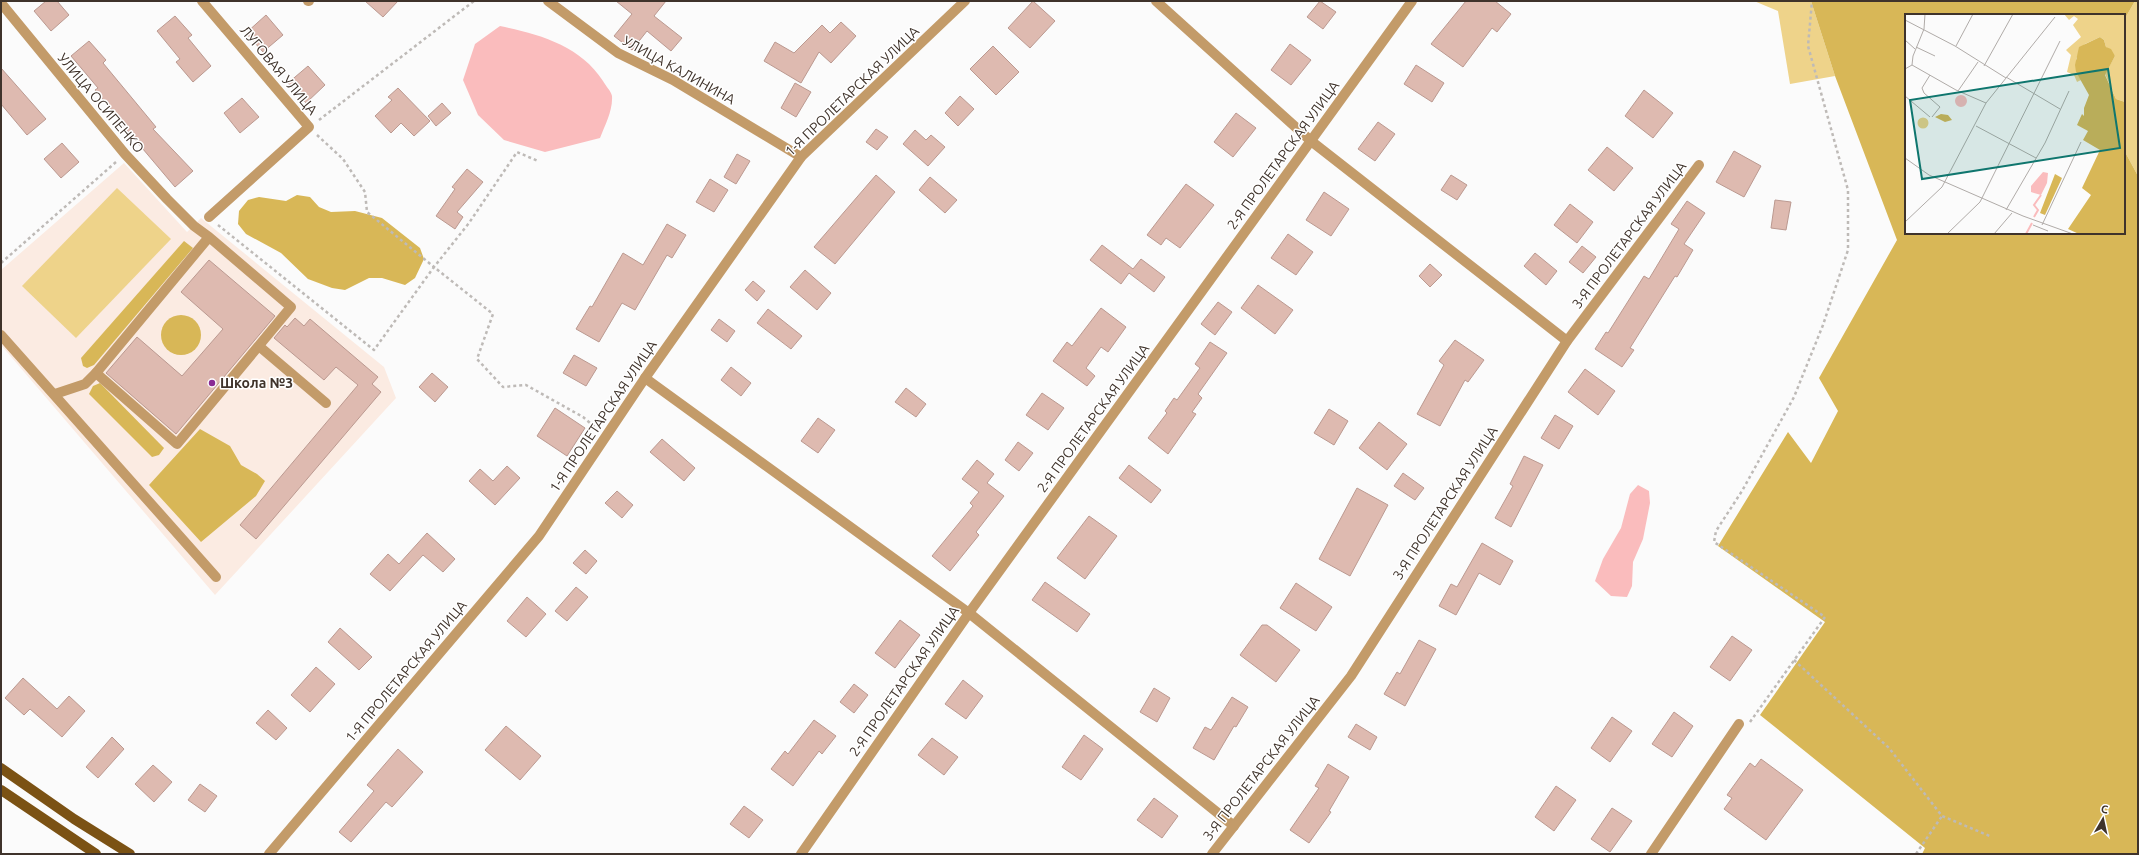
<svg xmlns="http://www.w3.org/2000/svg" width="2139" height="855" viewBox="0 0 2139 855" font-family="Ubuntu,sans-serif">
	<rect width="100%" height="100%" fill="#fbfbfb"/>
	<polygon fill="#fbebe2" points="124,163 187,232 201,218 384,367 396,398 215,595 1,345 1,270"/>
	<g fill="#eed38a">
		<polygon points="1754,1 1811,1 1835,76 1790,84 1778,11"/>
		<polygon points="2135,1 2138,1 2138,176 2124,150 2124,20"/>
		<polygon points="117,188 171,239 76,338 22,286"/>
	</g>
	<g fill="#d8b757">
		<polygon points="1811,1 2135,1 2124,20 2124,15 1906,15 1906,233 2124,233 2124,150 2138,176 2138,854 1922,854 1925,848 1760,715 1825,622 1718,546 1788,432 1811,463 1838,411 1819,378 1897,240 1835,76"/>
		<polygon points="297,195 310,197 319,207 331,212 355,211 382,218 420,248 424,259 415,278 405,285 382,278 369,278 345,290 332,288 308,279 281,253 246,234 238,224 239,211 248,200 259,197 286,201"/>
		<polygon points="184,241 193,248 94,365 87,368 83,366 81,358"/>
		<circle cx="181" cy="335" r="20"/>
		<polygon points="100,383 164,448 159,455 152,457 89,394 93,386"/>
		<polygon points="200,429 230,446 241,465 257,474 265,481 256,496 201,542 149,485"/>
	</g>
	<g fill="#fabcbd">
		<path d="M500,26C538,34 580,45 603,81C605,85 611,91 612,96C613,110 605,125 600,138L545,152L504,140L478,115L463,80L475,44Z"/>
		<polygon points="1638,485 1649,491 1650,503 1643,539 1633,562 1632,586 1627,597 1611,596 1595,581 1603,559 1621,528 1630,494"/>
	</g>
	<g fill="#debab0" stroke="#bb9990">
		<polygon points="46,1 57,1 69,15 51,31 34,11"/>
		<polygon points="365,1 398,1 383,17"/>
		<polygon points="616,1 666,1 654,16 682,38 671,51 647,31 632,50 614,36 632,14"/>
		<polygon points="1033,1 1055,21 1030,48 1008,28"/>
		<polygon points="1320,1 1336,12 1323,29 1307,17"/>
		<polygon points="1466,1 1495,1 1511,14 1497,32 1492,28 1463,67 1431,44"/>
		<polygon points="266,15 283,35 263,52 246,33"/>
		<polygon points="175,16 192,35 188,38 211,66 193,82 176,62 180,59 157,31"/>
		<polygon points="841,22 856,36 831,63 819,52 801,83 764,61 775,42 794,53 822,25 830,33"/>
		<polygon points="89,41 106,60 103,63 156,127 153,129 193,171 175,187 121,123 122,122 95,90 98,88 71,56"/>
		<polygon points="1290,44 1311,60 1291,85 1271,70"/>
		<polygon points="993,46 1019,72 996,95 970,69"/>
		<polygon points="1416,65 1444,83 1432,102 1404,84"/>
		<polygon points="308,66 325,85 306,103 288,83"/>
		<polygon points="1,68 46,119 27,135 1,104"/>
		<polygon points="795,83 811,92 796,117 781,108"/>
		<polygon points="398,88 430,121 414,136 401,123 391,133 375,116 392,100 388,97"/>
		<polygon points="1644,90 1673,113 1653,138 1625,116"/>
		<polygon points="960,96 974,109 958,126 945,113"/>
		<polygon points="242,98 259,117 240,133 224,113"/>
		<polygon points="442,103 451,113 436,126 428,116"/>
		<polygon points="1236,113 1256,128 1233,157 1214,142"/>
		<polygon points="1378,122 1395,134 1375,161 1358,149"/>
		<polygon points="876,129 888,137 877,150 866,142"/>
		<polygon points="915,130 926,140 931,135 945,147 928,166 903,144"/>
		<polygon points="62,143 79,162 61,178 44,159"/>
		<polygon points="1607,147 1633,168 1614,191 1588,170"/>
		<polygon points="1734,151 1761,166 1744,197 1716,182"/>
		<polygon points="737,154 750,161 736,184 724,177"/>
		<polygon points="467,169 483,182 457,212 463,217 455,229 436,216 455,189 452,187"/>
		<polygon points="876,175 895,192 835,264 814,247"/>
		<polygon points="1451,175 1467,185 1457,200 1441,190"/>
		<polygon points="930,177 957,200 945,213 919,190"/>
		<polygon points="710,179 728,190 714,212 696,202"/>
		<polygon points="1186,184 1214,205 1180,248 1166,238 1161,245 1147,235"/>
		<polygon points="1324,192 1349,209 1331,236 1306,220"/>
		<polygon points="1775,200 1791,202 1786,230 1771,228"/>
		<polygon points="1687,201 1705,213 1684,244 1693,250 1677,277 1675,276 1630,348 1634,350 1622,367 1595,349 1606,332 1608,333 1644,276 1649,279 1679,229 1671,224"/>
		<polygon points="1570,204 1593,222 1577,243 1554,225"/>
		<polygon points="667,224 686,235 672,258 667,255 635,310 622,303 599,342 576,329 590,306 592,307 623,253 643,265"/>
		<polygon points="1288,234 1313,252 1296,275 1271,258"/>
		<polygon points="1102,245 1133,269 1141,259 1165,277 1154,292 1129,273 1121,284 1090,260"/>
		<polygon points="1582,246 1596,257 1583,273 1569,262"/>
		<polygon points="1535,253 1557,271 1546,285 1524,266"/>
		<polygon points="209,260 275,316 176,434 106,373 137,337 182,376 223,329 181,292"/>
		<polygon points="1430,264 1442,275 1430,287 1419,276"/>
		<polygon points="805,270 831,293 817,310 790,287"/>
		<polygon points="753,281 765,291 757,301 745,290"/>
		<polygon points="1258,285 1293,310 1275,334 1241,308"/>
		<polygon points="1218,302 1232,312 1215,335 1201,324"/>
		<polygon points="1101,308 1126,327 1108,352 1101,347 1086,368 1095,376 1087,386 1053,361 1067,342 1072,346"/>
		<polygon points="768,309 802,336 791,349 757,323"/>
		<polygon points="295,318 304,326 310,319 378,377 372,384 381,392 256,539 240,525 358,385 336,367 324,380 274,338 285,325 287,327"/>
		<polygon points="719,319 735,331 727,342 711,330"/>
		<polygon points="1455,340 1484,360 1468,382 1465,380 1440,426 1417,414 1444,365 1439,361"/>
		<polygon points="1210,342 1227,353 1198,394 1202,398 1192,412 1196,414 1168,454 1148,438 1167,413 1165,411 1174,398 1177,400 1200,368 1195,364"/>
		<polygon points="574,355 597,368 586,386 563,373"/>
		<polygon points="731,367 751,383 741,396 721,380"/>
		<polygon points="1585,369 1615,391 1598,415 1568,392"/>
		<polygon points="432,373 448,387 435,402 419,387"/>
		<polygon points="906,388 926,404 916,417 895,402"/>
		<polygon points="1042,393 1064,408 1048,430 1026,415"/>
		<polygon points="555,408 585,428 567,456 537,436"/>
		<polygon points="1329,409 1348,421 1334,445 1314,433"/>
		<polygon points="1555,415 1573,426 1559,449 1541,438"/>
		<polygon points="818,418 835,430 818,453 801,441"/>
		<polygon points="1379,422 1407,444 1387,470 1359,448"/>
		<polygon points="662,439 695,468 684,481 650,452"/>
		<polygon points="1018,442 1033,453 1019,471 1005,460"/>
		<polygon points="1524,456 1543,465 1511,527 1495,518 1513,486 1510,484"/>
		<polygon points="977,460 994,474 987,483 1004,496 976,532 979,535 950,571 932,556 973,506 970,503 979,492 962,479"/>
		<polygon points="1129,465 1161,490 1151,503 1119,478"/>
		<polygon points="507,466 520,478 495,505 469,481 480,469 493,481"/>
		<polygon points="1403,473 1424,488 1415,500 1394,486"/>
		<polygon points="1357,488 1388,505 1350,576 1319,559"/>
		<polygon points="617,491 633,505 622,518 605,503"/>
		<polygon points="1089,516 1117,536 1085,579 1057,558"/>
		<polygon points="427,533 455,559 443,572 423,555 390,591 370,574 388,554 399,564"/>
		<polygon points="1482,543 1513,561 1500,585 1479,573 1456,615 1439,606 1451,584 1457,587"/>
		<polygon points="585,550 597,561 586,574 573,563"/>
		<polygon points="1045,582 1090,614 1077,632 1032,600"/>
		<polygon points="1296,583 1332,607 1316,631 1280,608"/>
		<polygon points="576,587 588,597 567,621 555,611"/>
		<polygon points="527,597 546,614 526,637 507,621"/>
		<polygon points="900,620 920,635 895,668 875,653"/>
		<polygon points="1262,625 1267,625 1300,650 1276,682 1240,655"/>
		<polygon points="340,628 372,657 359,670 328,642"/>
		<polygon points="1732,636 1752,650 1730,681 1710,667"/>
		<polygon points="1419,640 1436,649 1405,706 1384,694 1397,672 1400,674"/>
		<polygon points="316,667 335,684 310,712 291,695"/>
		<polygon points="23,678 57,709 69,696 85,711 62,737 30,709 24,715 5,698"/>
		<polygon points="963,680 983,696 966,719 945,704"/>
		<polygon points="854,684 868,695 854,713 840,702"/>
		<polygon points="1154,688 1170,698 1157,722 1140,712"/>
		<polygon points="1232,697 1248,707 1236,727 1234,726 1214,760 1193,748 1205,727 1211,730"/>
		<polygon points="268,710 287,728 276,740 256,723"/>
		<polygon points="1674,712 1693,726 1672,757 1652,744"/>
		<polygon points="1612,717 1632,731 1610,762 1591,748"/>
		<polygon points="814,720 836,736 822,754 819,751 793,786 771,769 785,751 788,754"/>
		<polygon points="1356,724 1377,737 1370,750 1348,737"/>
		<polygon points="506,726 541,756 520,780 485,750"/>
		<polygon points="1084,735 1103,749 1081,780 1062,767"/>
		<polygon points="112,737 124,749 98,778 86,767"/>
		<polygon points="932,738 958,757 944,775 918,755"/>
		<polygon points="398,749 423,772 392,807 386,802 351,842 339,832 374,791 367,785"/>
		<polygon points="1761,759 1803,790 1766,840 1724,809 1732,798 1727,795 1750,763 1755,767"/>
		<polygon points="1328,764 1349,777 1329,811 1331,812 1309,843 1290,830 1319,788 1315,786"/>
		<polygon points="153,765 172,782 154,802 135,784"/>
		<polygon points="200,784 217,796 205,812 188,800"/>
		<polygon points="1556,786 1576,800 1554,831 1535,817"/>
		<polygon points="1154,798 1178,816 1162,838 1137,820"/>
		<polygon points="744,806 763,820 749,838 730,824"/>
		<polygon points="1612,808 1632,821 1610,852 1591,839"/>
	</g>
	<g fill="none" stroke-linecap="round" stroke-linejoin="round">
		<g stroke="#bebab7" stroke-width="2.5" stroke-dasharray="3 3" stroke-linecap="butt">
			<polyline points="319,120 474,1"/>
			<polyline points="317,135 343,159 365,192 367,212 434,267 469,223 517,152 538,161"/>
			<polyline points="218,225 374,350 434,267 493,314 477,359 503,387 526,385 583,417 596,428"/>
			<polyline points="1,263 116,162"/>
			<polyline points="1794,660 1889,748 1942,816 1992,837"/>
			<polyline points="1750,722 1825,617 1714,542 1716,531 1742,491 1794,397 1823,325 1848,250 1848,190 1808,46 1812,1"/>
			<polyline points="1916,854 1942,816"/>
		</g>
		<g stroke="#c39b69" stroke-width="10">
			<polyline points="202,1 309,127 209,217"/>
			<polyline points="308,1 309,1"/>
			<polyline points="548,1 618,53 673,80 801,157"/>
			<polyline points="1156,1 1311,141 1567,341"/>
			<polyline points="1,3 125,154 167,199 194,226 209,237 291,307 177,444 96,373 209,237"/>
			<polyline points="1,335 216,577"/>
			<polyline points="260,347 326,403"/>
			<polyline points="645,378 969,613 1234,826"/>
			<polyline points="55,394 85,384 96,373"/>
			<polyline points="269,854 539,536 645,378 801,157 965,1"/>
			<polyline points="801,854 969,613 1412,1"/>
			<polyline points="1212,854 1351,676 1567,341 1699,165"/>
			<polyline points="1651,854 1739,724"/>
		</g>
		<g stroke="#7b5214" stroke-width="10">
			<polyline points="1,768 74,819 130,854"/>
			<polyline points="1,790 96,854"/>
		</g>
	</g>
	<circle fill="#8a2b95" stroke="#fff" stroke-width="1.5" cx="212" cy="383" r="4"/>
	<g text-anchor="middle" stroke-width="3" stroke-linejoin="round" paint-order="stroke">
		<g font-size="14" fill="#3f332b" stroke="#fff">
			<text transform="translate(279 70) rotate(50)" y="5">ЛУГОВАЯ УЛИЦА</text>
			<text transform="translate(679 70) rotate(29)" y="5">УЛИЦА КАЛИНИНА</text>
			<text transform="translate(852 91) rotate(-44)" y="5">1-Я ПРОЛЕТАРСКАЯ УЛИЦА</text>
			<text transform="translate(101 103) rotate(50)" y="5">УЛИЦА ОСИПЕНКО</text>
			<text transform="translate(1283 155) rotate(-54)" y="5">2-Я ПРОЛЕТАРСКАЯ УЛИЦА</text>
			<text transform="translate(1629 235) rotate(-53)" y="5">3-Я ПРОЛЕТАРСКАЯ УЛИЦА</text>
			<text transform="translate(603 416) rotate(-56)" y="5">1-Я ПРОЛЕТАРСКАЯ УЛИЦА</text>
			<text transform="translate(1093 418) rotate(-54)" y="5">2-Я ПРОЛЕТАРСКАЯ УЛИЦА</text>
			<text transform="translate(1445 503) rotate(-57)" y="5">3-Я ПРОЛЕТАРСКАЯ УЛИЦА</text>
			<text transform="translate(406 671) rotate(-50)" y="5">1-Я ПРОЛЕТАРСКАЯ УЛИЦА</text>
			<text transform="translate(904 681) rotate(-55)" y="5">2-Я ПРОЛЕТАРСКАЯ УЛИЦА</text>
			<text transform="translate(1261 768) rotate(-52)" y="5">3-Я ПРОЛЕТАРСКАЯ УЛИЦА</text>
		</g>
		<g font-size="14" font-weight="bold" fill="#3f332b" stroke="#fff" text-anchor="start">
			<text x="220" y="388">Школа №3</text>
		</g>
	</g>
	<g transform="translate(1905 14)">
		<rect width="220" height="220" fill="#fbfbfb"/>
		<path d="M159,0H220V88L211,85L200,60L210,42L201,33L199,26L195,23L180,30L175,37L171,45V58L176,66L172,68L169,61L162,58L166,41L161,36L176,23L168,11L173,5L169,2L164,6ZM12.5 109a5.5 5.5 0 1 1 11 0a5.5 5.5 0 1 1-11 0Z" fill="#eed38a"/>
		<path d="M195,23L199,26L201,33L206,35L210,42L200,61L211,85L220,88V220H174L163,215L186,181L177,174L195,136L178,126L183,117L172,111L177,100L179,102V94L184,81L171,58L170,51L174,33ZM36,100L43,101L47,106L40,108L30,103ZM150,160L157,164L140,201L135,199Z" fill="#d8b757"/>
		<path d="M50 87a6 6 0 1 1 12 0a6 6 0 1 1-12 0ZM138,158L143,159L142,169L136,181L129,179L126,178V172Z" fill="#fabcbd"/>
		<path fill="none" stroke="#fabcbd" stroke-width="2" d="M129,203L133,196L129,191L136,181M121,220L127,209"/>
		<path fill="none" stroke="#b0aba8" stroke-width="1" d="M0,6L50,32L101,64M0,26L10,35M51,32L68,0M11,33L30,42M7,51L8,42L19,15L20,0M79,52L108,0M0,55L7,51L51,76L81,89M25,61L17,74L19,79L35,93L27,103M101,63L155,95M53,77L73,48M0,82L25,103M71,112L131,144M0,144L24,161L118,202L168,220M101,196L140,129L164,77M0,208L37,173L81,89L150,3M128,211L143,217M137,211L176,128M42,220L75,188L155,27M89,220L107,199"/>
		<path fill="#0f766e" fill-opacity="0.15" stroke="#0f766e" stroke-width="2" d="M203,55L215,134L17,165L5,86Z"/>
		<rect width="220" height="220" fill="none" stroke="#3f332b" stroke-width="2"/>
	</g>
	<rect width="2139" height="855" fill="none" stroke="#3f332b" stroke-width="4"/>
	<g transform="translate(2103 819) rotate(9)" stroke="#ffffff" stroke-width="3" paint-order="stroke">
	<path d="M0-3L7 15L0 10L-7 15Z" fill="#3f332b"/>
	<text y="-6" font-size="11" font-weight="bold" text-anchor="middle" fill="#3f332b">С</text>
	</g>
</svg>
